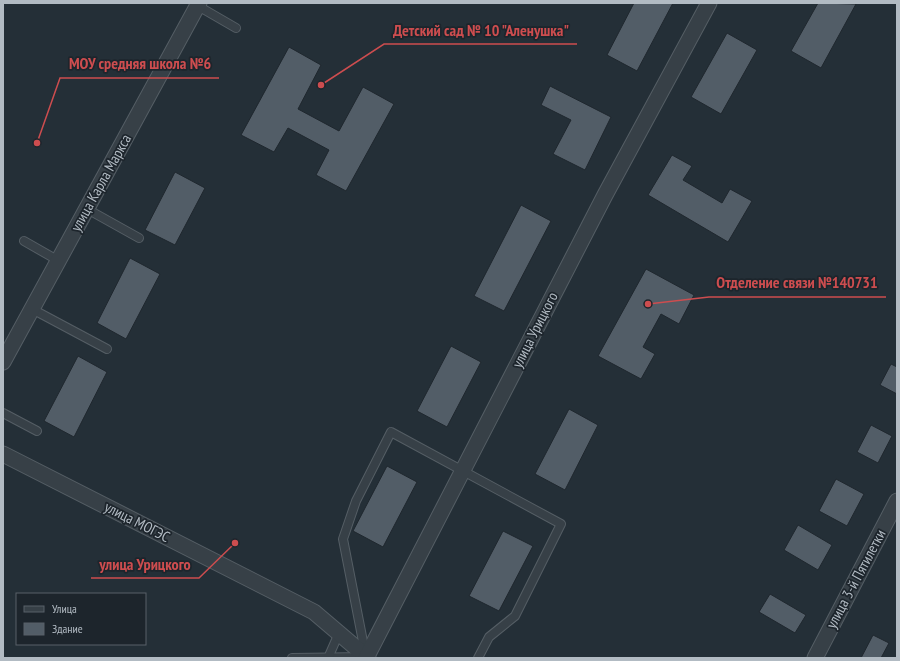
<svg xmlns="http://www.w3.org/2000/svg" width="900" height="661" viewBox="0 0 900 661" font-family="'PT Sans Narrow',sans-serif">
	<rect width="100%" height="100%" fill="#242f37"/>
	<g fill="#525d67" stroke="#1f272e">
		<polygon points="634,3 673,3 637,71 607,55"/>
		<polygon points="818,3 856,4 821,68 791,51"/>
		<polygon points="727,33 757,50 721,114 691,97"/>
		<polygon points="289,47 321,65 298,109 339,131 363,87 394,104 346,191 316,175 329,150 288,128 274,152 241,135"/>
		<polygon points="550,86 611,117 585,170 553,154 571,120 541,105"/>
		<polygon points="672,155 692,166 683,180 722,203 730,189 752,201 728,242 648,195"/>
		<polygon points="175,172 205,188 175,245 145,230"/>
		<polygon points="521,205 551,221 504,311 474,296"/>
		<polygon points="130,258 160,274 126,339 97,323"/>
		<polygon points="646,269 694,295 679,324 661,314 643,347 655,354 641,379 598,356"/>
		<polygon points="451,346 481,362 447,427 417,411"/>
		<polygon points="78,356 107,372 74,437 44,421"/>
		<polygon points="891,364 897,367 897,394 880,385"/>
		<polygon points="569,409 598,425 565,490 535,474"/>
		<polygon points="871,425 892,436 878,463 857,452"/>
		<polygon points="387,466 417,482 383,547 353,531"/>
		<polygon points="836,479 864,494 847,526 819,511"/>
		<polygon points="798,525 832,545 818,570 784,550"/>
		<polygon points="503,531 533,546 499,611 469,596"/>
		<polygon points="770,594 806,615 795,633 759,612"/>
		<polygon points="873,635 889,643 881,658 861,658"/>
	</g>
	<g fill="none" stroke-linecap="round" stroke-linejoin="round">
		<defs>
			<g id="lane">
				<polyline points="198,6 236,28"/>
				<polyline points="87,209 139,238"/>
				<polyline points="24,241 59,261"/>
				<polyline points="32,309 107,349"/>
				<polyline points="3,413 37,431"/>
				<polyline points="292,658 366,657 343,539 356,501 391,432 561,524 515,616 489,637 478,658"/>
				<polyline points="328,658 339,633"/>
			</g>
			<g id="street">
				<polyline points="3,362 199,3"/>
				<polyline points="3,454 314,612 368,658"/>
				<polyline points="366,658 605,195 709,3"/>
				<polyline points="815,658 897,501"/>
			</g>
		</defs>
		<use href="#lane" stroke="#555e65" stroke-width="10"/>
		<use href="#street" stroke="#555e65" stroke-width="17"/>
		<use href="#lane" stroke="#374047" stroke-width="8"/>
		<use href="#street" stroke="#374047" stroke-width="15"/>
	</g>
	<g text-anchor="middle" stroke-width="3.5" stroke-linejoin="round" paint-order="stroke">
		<g font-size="15" fill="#b2bbc3" stroke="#1d252c">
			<text transform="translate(101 183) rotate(-61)" y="5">улица Карла Маркса</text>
			<text transform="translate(535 330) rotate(-63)" y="5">улица Урицкого</text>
			<text transform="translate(137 522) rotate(27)" y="5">улица МОГЭС</text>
			<text transform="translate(856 579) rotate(-62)" y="5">улица 3-й Пятилетки</text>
		</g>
	</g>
	<path fill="none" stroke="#cd4d4f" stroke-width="1.5" d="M321 85L384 44H577M37 143L60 78H219M648 304L709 297H886M235 543L199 578H91"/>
	<g fill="#cd4d4f" stroke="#1d252c" stroke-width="1.5">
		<circle cx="321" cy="85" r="4"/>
		<circle cx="37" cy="143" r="4"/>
		<circle cx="648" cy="304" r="4"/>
		<circle cx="235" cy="543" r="4"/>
	</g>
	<g font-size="16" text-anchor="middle" font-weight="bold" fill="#cd4d4f" stroke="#1d252c" stroke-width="3.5" stroke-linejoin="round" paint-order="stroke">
		<text x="481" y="36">Детский сад № 10 "Аленушка"</text>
		<text x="140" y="69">МОУ средняя школа №6</text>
		<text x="797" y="288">Отделение связи №140731</text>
		<text x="145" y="570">улица Урицкого</text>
	</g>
	<rect width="900" height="661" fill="none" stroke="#b2bbc3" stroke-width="8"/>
	<rect x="16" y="593" width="130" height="52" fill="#1d252c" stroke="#596168"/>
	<rect x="24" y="606" width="20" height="6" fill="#374047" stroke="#596168"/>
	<text x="52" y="613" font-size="12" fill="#b2bbc3">Улица</text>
	<rect x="24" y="623" width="20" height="12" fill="#525d67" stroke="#596168"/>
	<text x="52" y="633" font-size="12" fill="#b2bbc3">Здание</text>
</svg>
